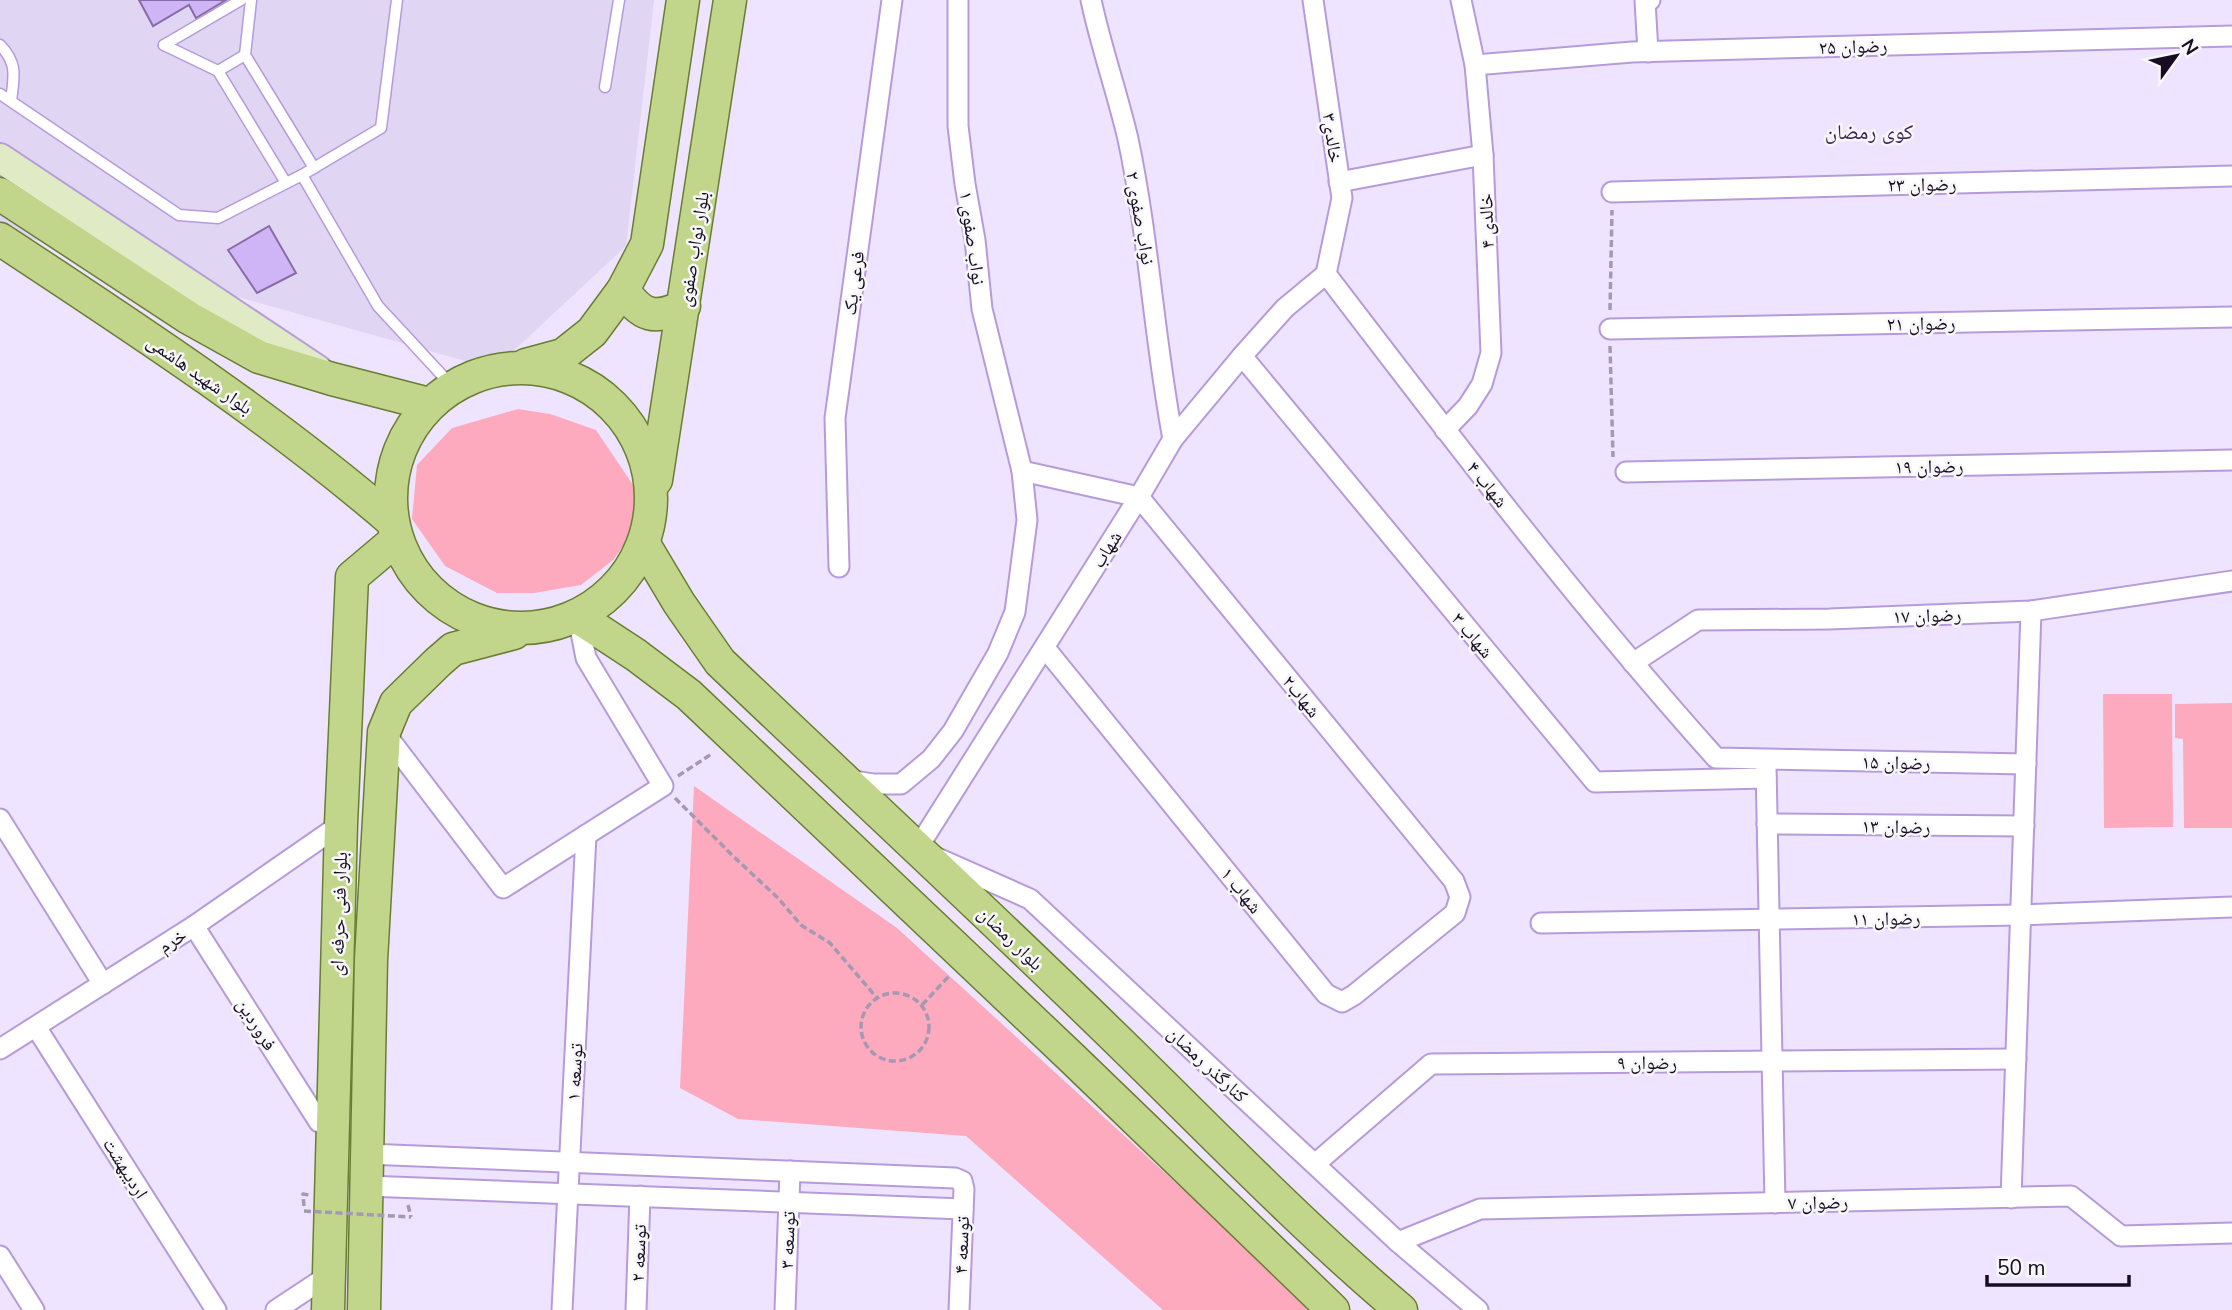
<svg xmlns="http://www.w3.org/2000/svg" width="2232" height="1310" viewBox="0 0 2232 1310" font-family="'Nunito Sans','Noto Naskh Arabic',sans-serif">
	<rect width="100%" height="100%" fill="#efe4ff"/>
	<polygon fill="#e0d5f2" points="0,0 654,0 626,246 494,369 0,230"/>
	<g fill="#fda9be">
		<polygon points="518,409 550,414 596,430 635,488 640,523 613,560 581,585 534,593 497,593 445,566 412,519 417,465 452,428"/>
		<polygon points="2103,694 2172,694 2173,827 2104,828"/>
		<polygon points="2232,703 2232,828 2184,828 2183,739 2175,738 2175,704"/>
		<polygon points="694,786 897,928 1315,1310 1163,1310 966,1136 738,1119 680,1088"/>
	</g>
	<g fill="#d0b5f6" stroke="#876ca9" stroke-width="2">
		<polygon points="139,0 226,0 196,18 189,5 153,26"/>
		<polygon points="269,226 296,273 257,293 228,250"/>
	</g>
	<g fill="none" stroke-linecap="round" stroke-linejoin="round">
		<defs>
			<g id="lane">
				<polyline points="251,0 245,55 314,168"/>
				<path d="M0,45C18,64 14,76 11,101"/>
				<polyline points="164,45 218,71 286,183"/>
				<polyline points="164,45 241,0"/>
				<polyline points="218,71 245,55"/>
				<polyline points="605,87 619,0"/>
				<polyline points="0,94 179,215 218,218 302,175 381,128 397,0"/>
				<polyline points="302,175 378,306 452,386"/>
			</g>
			<g id="street">
				<path d="M1091,0C1101,47 1117,92 1128,139C1149,238 1154,339 1173,439"/>
				<polyline points="1313,0 1342,198 1326,274"/>
				<polyline points="1648,52 1645,1 1650,0"/>
				<polyline points="1475,65 1632,52 2232,36"/>
				<polyline points="1339,182 1483,155"/>
				<polyline points="1612,192 2232,176"/>
				<polyline points="1326,274 1285,308 1242,356 1173,439 1139,497 917,849 1030,899 1398,1242 1478,1310"/>
				<path d="M1326,274C1452,439 1578,604 1716,758L2026,764"/>
				<polyline points="1610,329 2232,317"/>
				<polyline points="1242,356 1595,782 1766,778"/>
				<polyline points="1445,430 1468,406 1482,384 1491,353 1483,155 1475,65 1461,0"/>
				<polyline points="1022,471 1139,497 1454,881 1460,897 1455,913 1354,995 1342,1002 1326,994 1045,648"/>
				<polyline points="1626,472 2232,460"/>
				<polyline points="839,567 835,418 892,0"/>
				<polyline points="1633,663 1698,620 1829,619 2031,611 2232,581"/>
				<polyline points="384,732 503,888 663,786 586,658 578,617"/>
				<polyline points="1766,766 1775,1203"/>
				<polyline points="848,780 873,784 901,784 931,759 953,731 998,653 1015,612 1027,520 1022,471 982,309 975,240 965,184 958,126 958,0"/>
				<polyline points="0,819 103,984"/>
				<polyline points="1767,824 2024,826"/>
				<polyline points="1541,923 2021,915 2232,907"/>
				<polyline points="194,926 319,1122"/>
				<polyline points="36,1027 216,1310"/>
				<polyline points="0,1049 194,926 341,824"/>
				<polyline points="367,1154 955,1178 962,1181 964,1189 959,1310"/>
				<polyline points="1315,1164 1431,1064 2016,1059"/>
				<polyline points="367,1186 963,1209"/>
				<polyline points="2011,1198 2031,611"/>
				<polyline points="1398,1242 1480,1209 2071,1196 2121,1236 2232,1233"/>
				<polyline points="0,1256 34,1310"/>
				<polyline points="276,1310 329,1275"/>
				<polyline points="562,1310 586,835"/>
				<polyline points="636,1310 640,1196"/>
				<polyline points="785,1310 790,1171"/>
			</g>
			<polyline id="secondary" points="0,158 318,370"/>
			<g id="primary">
				<polyline points="0,194 189,318 259,357 332,379 429,404"/>
				<path d="M0,239C135,328 270,416 392,521"/>
				<path d="M623,290C642,316 654,321 684,306"/>
				<polyline points="526,365 563,355 592,332 623,290 647,244 683,0"/>
				<circle cx="521" cy="498" r="130"/>
				<polyline points="656,480 730,0"/>
				<path d="M645,546L679,603L720,662C849,785 980,906 1107,1030C1204,1124 1298,1223 1401,1310"/>
				<polyline points="578,617 636,655 689,695 1073,1059 1333,1310"/>
				<polyline points="328,1310 341,824 352,577 397,539"/>
				<polyline points="364,1310 371,960 384,732 396,703 438,662 453,649 514,633"/>
			</g>
		</defs>
		<use href="#lane" stroke="#b69bdb" stroke-width="13"/>
		<use href="#street" stroke="#b69bdb" stroke-width="23"/>
		<use href="#secondary" stroke="#b69bdb" stroke-width="32"/>
		<use href="#primary" stroke="#6a7d34" stroke-width="35"/>
		<g stroke="#a499b3" stroke-width="3.5" stroke-dasharray="7 3.5" stroke-linecap="butt">
			<polyline points="1610,310 1612,210"/>
			<polyline points="1610,346 1613,457"/>
			<polyline points="678,776 713,753"/>
			<polyline points="675,798 734,857 778,898 801,925 830,943 877,998"/>
			<circle cx="895" cy="1027" r="34"/>
			<polyline points="922,1005 950,975"/>
			<polyline points="408,1205 411,1217"/>
			<polyline points="304,1206 303,1194 309,1195"/>
		</g>
		<use href="#lane" stroke="#fff" stroke-width="10"/>
		<use href="#street" stroke="#fff" stroke-width="19"/>
		<use href="#secondary" stroke="#e0eac5" stroke-width="28"/>
		<use href="#primary" stroke="#c1d68b" stroke-width="32"/>
		<polyline stroke="#a499b3" stroke-width="3.5" stroke-dasharray="7 3.5" stroke-linecap="butt" points="304,1211 411,1217"/>
	</g>
	<g text-anchor="middle" stroke-width="5" stroke-linejoin="round" paint-order="stroke">
		<g font-size="19" fill="#170c23" stroke="#f7f7f7">
			<text transform="translate(1853 46) rotate(-2)" y="7">رضوان ۲۵</text>
			<text transform="translate(1333 138) rotate(82)" y="7">خالدی۳</text>
			<text transform="translate(1922 184) rotate(-1)" y="7">رضوان ۲۳</text>
			<text transform="translate(1141 218) rotate(80)" y="7">نواب صفوی ۲</text>
			<text transform="translate(1486 221) rotate(-92)" y="7">خالدی ۴</text>
			<text transform="translate(973 238) rotate(82)" y="7">نواب صفوی ۱</text>
			<text transform="translate(693 249) rotate(-81)" y="7">بلوار نواب صفوی</text>
			<text transform="translate(853 283) rotate(-82)" y="7">فرعی یک</text>
			<text transform="translate(1921 323) rotate(-1)" y="7">رضوان ۲۱</text>
			<text transform="translate(200 374) rotate(35)" y="7">بلوار شهید هاشمی</text>
			<text transform="translate(1929 466) rotate(-1)" y="7">رضوان ۱۹</text>
			<text transform="translate(1488 484) rotate(51)" y="7">شهاب ۴</text>
			<text transform="translate(1106 549) rotate(-58)" y="7">شهاب</text>
			<text transform="translate(1927 615) rotate(-2)" y="7">رضوان ۱۷</text>
			<text transform="translate(1473 635) rotate(50)" y="7">شهاب ۳</text>
			<text transform="translate(1302 696) rotate(51)" y="7">شهاب۲</text>
			<text transform="translate(1896 762) rotate(1)" y="7">رضوان ۱۵</text>
			<text transform="translate(1896 826) rotate(1)" y="7">رضوان ۱۳</text>
			<text transform="translate(1242 890) rotate(51)" y="7">شهاب ۱</text>
			<text transform="translate(338 914) rotate(-88)" y="7">بلوار فنی حرفه ای</text>
			<text transform="translate(1886 918) rotate(-1)" y="7">رضوان ۱۱</text>
			<text transform="translate(1011 938) rotate(44)" y="7">بلوار رمضان</text>
			<text transform="translate(172 940) rotate(-32)" y="7">خرم</text>
			<text transform="translate(257 1024) rotate(58)" y="7">فروردین</text>
			<text x="1647" y="1069">رضوان ۹</text>
			<text transform="translate(1208 1064) rotate(43)" y="7">کنارگذر رمضان</text>
			<text transform="translate(574 1072) rotate(-87)" y="7">توسعه ۱</text>
			<text transform="translate(126 1168) rotate(58)" y="7">اردیبهشت</text>
			<text transform="translate(1818 1202) rotate(-1)" y="7">رضوان ۷</text>
			<text transform="translate(787 1240) rotate(-88)" y="7">توسعه ۳</text>
			<text transform="translate(961 1245) rotate(-88)" y="7">توسعه ۴</text>
			<text transform="translate(638 1253) rotate(-88)" y="7">توسعه ۲</text>
		</g>
		<g font-size="21" fill="#3d2359" stroke="#f7f7f7">
			<text x="1869" y="139">کوی رمضان</text>
		</g>
	</g>
	<g transform="translate(2176 56) rotate(57)" stroke="#f7f7f7" stroke-width="5" paint-order="stroke">
	<path d="M0-5L12 26L0 18L-12 26Z" fill="#170c23"/>
	<text y="-10" font-size="19" font-weight="bold" text-anchor="middle" fill="#170c23">N</text>
	</g>
	<path d="M1987 1275v10h142v-10" fill="none" stroke="#170c23" stroke-width="3.5"/>
	<text x="1997" y="1275" font-size="21" fill="#170c23" stroke="#f7f7f7" stroke-width="5" paint-order="stroke">50 m</text>
</svg>
